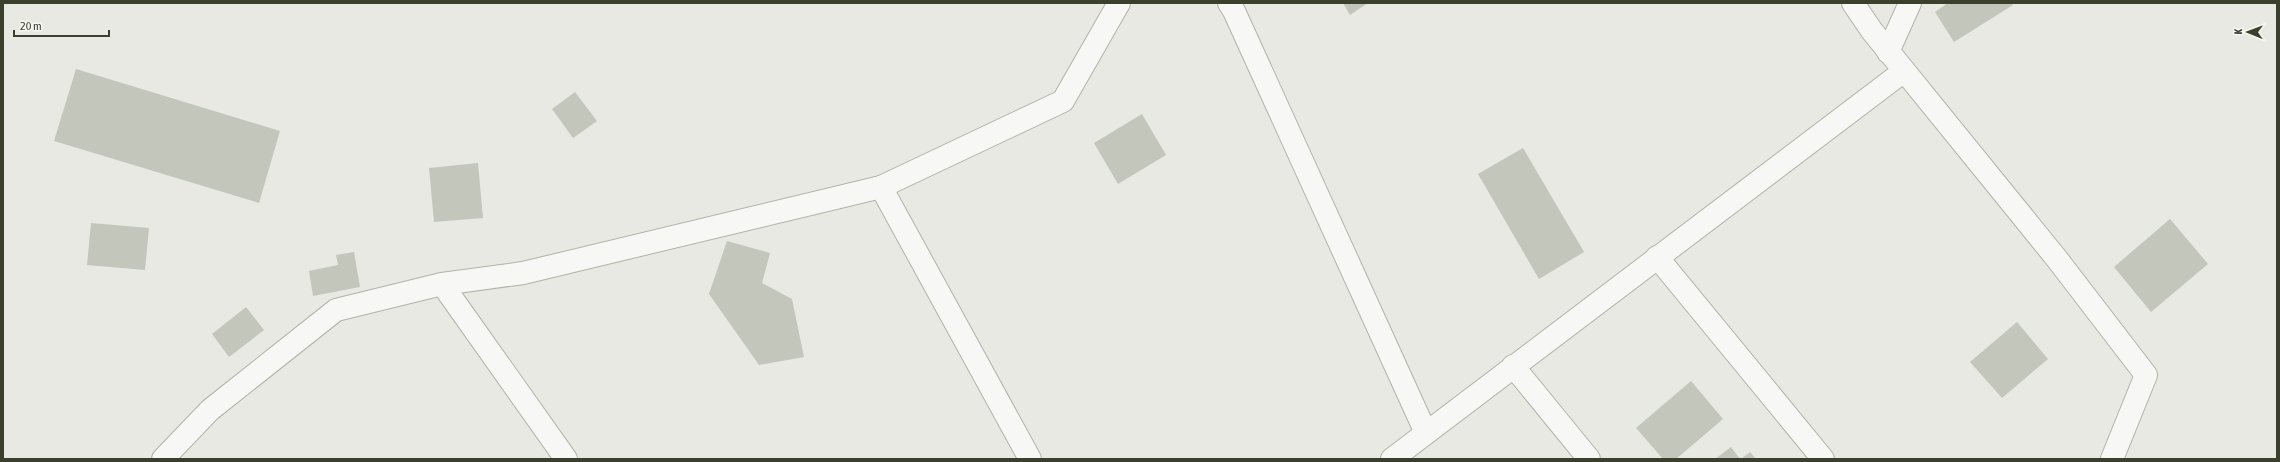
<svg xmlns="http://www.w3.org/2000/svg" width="2280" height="462" viewBox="0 0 2280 462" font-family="'Asap Condensed',sans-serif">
	<rect width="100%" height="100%" fill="#e8e9e2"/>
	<g fill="#c3c6ba">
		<polygon points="1343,3 1368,3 1350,15"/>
		<polygon points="1948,3 2011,3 2013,5 1954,42 1935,12"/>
		<polygon points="76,69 280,131 259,203 54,141"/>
		<polygon points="575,92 597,121 573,138 552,109"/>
		<polygon points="1142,114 1166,155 1118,184 1094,143"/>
		<polygon points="1523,148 1584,252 1539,279 1478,174"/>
		<polygon points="478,163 483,218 434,222 429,168"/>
		<polygon points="2170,219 2208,264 2151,312 2114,267"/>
		<polygon points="91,223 149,228 145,270 87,265"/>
		<polygon points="727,241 770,253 762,283 792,299 804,357 759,365 709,294"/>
		<polygon points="354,252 360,287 313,296 309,271 338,265 336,255"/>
		<polygon points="246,307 264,330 229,357 212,334"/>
		<polygon points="2017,322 2048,359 2002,398 1970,362"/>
		<polygon points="1691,381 1723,419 1676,459 1663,459 1636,428"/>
		<polygon points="1731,447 1740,459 1715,459"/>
		<polygon points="1750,452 1756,459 1741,459"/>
	</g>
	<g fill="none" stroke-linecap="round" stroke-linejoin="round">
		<defs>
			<g id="minor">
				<polyline points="1229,3 1234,11 1426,433"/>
				<polyline points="1853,3 1872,31 2057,259 2146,375 2112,459"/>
				<polyline points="1888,52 1910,3"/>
				<polyline points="881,187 1030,459"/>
				<polyline points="1657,257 1823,459"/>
				<polyline points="442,284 566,459"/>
				<polyline points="1513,366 1589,459"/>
				<polyline points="163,459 210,410 336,310 442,284 523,273 881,187 1063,101 1119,3"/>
				<polyline points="1392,459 1904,71"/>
			</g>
		</defs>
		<use href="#minor" stroke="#b1b3a8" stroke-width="24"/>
		<use href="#minor" stroke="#f7f8f5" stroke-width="22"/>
	</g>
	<rect width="2280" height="462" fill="none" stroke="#3b402c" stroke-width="8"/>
	<g transform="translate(2248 32) rotate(271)" stroke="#f6f7f2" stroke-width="3" paint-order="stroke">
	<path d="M0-3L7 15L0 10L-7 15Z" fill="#3b402c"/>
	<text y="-6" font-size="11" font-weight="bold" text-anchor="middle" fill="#3b402c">K</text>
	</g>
	<path d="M14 30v6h95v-6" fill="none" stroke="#3b402c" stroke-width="2"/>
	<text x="20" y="30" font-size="12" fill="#3b402c" stroke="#f6f7f2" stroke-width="3" paint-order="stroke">20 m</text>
</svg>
